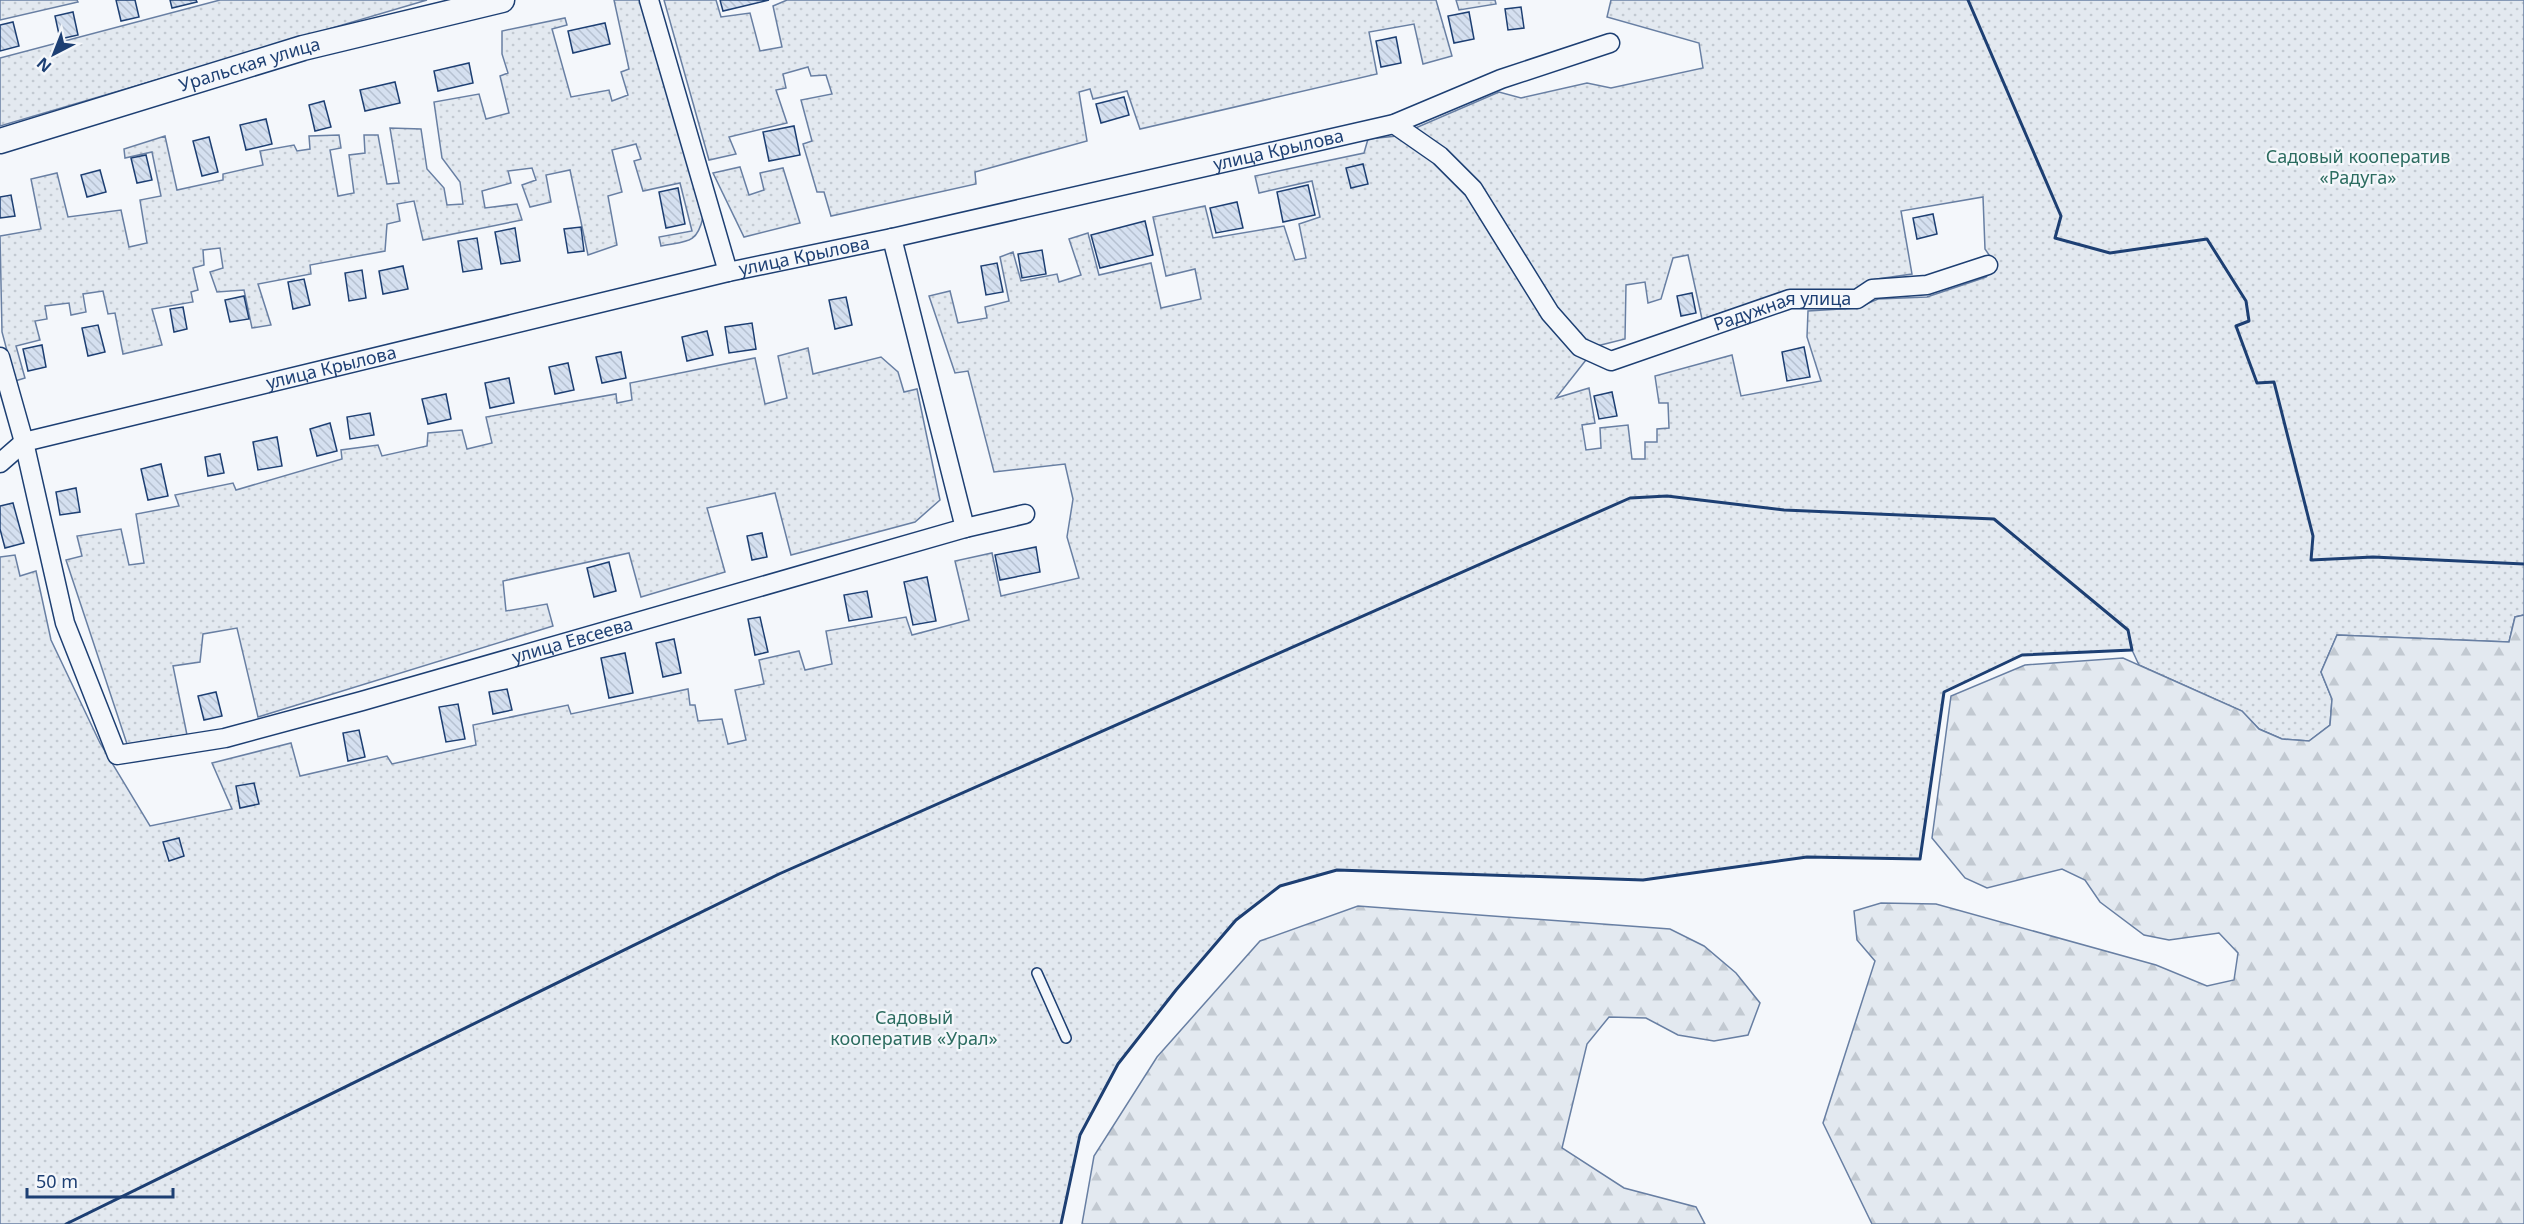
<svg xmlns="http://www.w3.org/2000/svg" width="2524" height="1224" viewBox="0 0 2524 1224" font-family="'Noto Sans',sans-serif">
	<defs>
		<pattern id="grass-dots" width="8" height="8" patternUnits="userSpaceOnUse" patternTransform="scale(1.5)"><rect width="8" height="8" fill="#e3e9f0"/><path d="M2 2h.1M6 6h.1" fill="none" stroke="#c2c9d1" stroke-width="1.8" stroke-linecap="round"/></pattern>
		<pattern id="forest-firs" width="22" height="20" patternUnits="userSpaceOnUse" patternTransform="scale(1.5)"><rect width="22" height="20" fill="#e3e9f0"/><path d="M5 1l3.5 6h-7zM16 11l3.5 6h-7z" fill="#c2c9d1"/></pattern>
		<pattern id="building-back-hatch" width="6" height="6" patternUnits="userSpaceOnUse" patternTransform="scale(1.5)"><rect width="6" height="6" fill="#d5e0f0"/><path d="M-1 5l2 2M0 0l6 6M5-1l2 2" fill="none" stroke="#b6c1d1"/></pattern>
	</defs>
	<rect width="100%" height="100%" fill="#f4f7fb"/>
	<g fill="url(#grass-dots)" stroke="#687fa3" stroke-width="1.5" fill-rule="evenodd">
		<polygon points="0,0 77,0 78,2 0,20"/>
		<polygon points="220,0 427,0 0,126 0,58"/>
		<path d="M614,0H642L703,217C697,245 686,241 661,246L659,237L692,231L680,183L643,191L634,161L641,159L636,144L612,150L622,192L608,196L617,245L588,255L570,170L546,175L551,202L530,207L522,185L536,180L532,168L508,171L511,183L482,191L485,208L517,204L522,220L423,240L414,201L397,204L400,221L387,224L385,251L310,265L311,274L258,284L271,325L252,328L244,290L217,292L210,272L223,268L220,248L203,250L204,265L193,268L198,290L191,292L193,302L152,309L162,345L123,354L115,313L108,314L103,291L83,294L86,312L71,315L69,303L45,306L47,319L35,321L40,340L16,346L25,378L15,381L2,332L0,236L41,229L31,179L57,173L68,217L121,210L129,247L147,243L140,200L161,196L152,152L125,158L124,149L165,136L177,190L223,180V174L263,165L260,151L294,145L297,151L310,149L309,136L339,135L341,148L330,150L338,196L354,193L349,155L365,153L364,135H378L387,184L399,183L390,128L421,129L427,169L444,188L447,205L463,204L460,182L442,158L434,102L479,94L486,119L509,113L500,76L508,73L502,54V31L565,18L567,25L552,29L571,97L609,90L612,101L628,95L621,72L629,69Z"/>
		<polygon points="664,0 716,0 721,17 750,13 760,51 782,47 773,6 787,0 1436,0 1452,56 1423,64 1414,24 1369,32 1377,74 1140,129 1127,91 1093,99 1090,89 1079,92 1087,141 975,172 976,184 831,216 824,192 817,192 803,144 812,141 801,100 832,94 826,75 811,76 808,67 783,74 786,88 776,90 787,123 729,137 736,154 709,160"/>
		<polygon points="1456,0 1495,0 1496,4 1459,10"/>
		<path d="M1611,0H2524V615L2515,617L2509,642L2337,635L2321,672L2332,699L2330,725L2309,741L2282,739L2259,729L2242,711L2139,665L2132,650L2022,655L1944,692L1920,859L1807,857L1643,880L1337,870L1280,886L1236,920L1176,990L1118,1064L1080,1135L1061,1224H0V557L15,555L20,576L36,571L51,640L100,743L150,826L232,809L212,763L291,743L300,776L387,756L392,764L476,745L473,725L568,705L571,714L688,689L690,705H695L698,721L722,719L728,744L746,740L735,690L764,684L759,660L799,651L805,670L832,664L826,631L906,617L912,635L969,620L955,561L992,553L1001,596L1079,578L1067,537L1073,499L1065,464L994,472L968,371L955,373L929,296L950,291L958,323L987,318L985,307L1009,301L1000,257L1013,252L1021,281L1057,274L1059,282L1081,275L1069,239L1088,233L1099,275L1151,263L1161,308L1201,299L1195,269L1166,276L1153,217L1205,206L1213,238L1284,226L1295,260L1306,258L1299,224L1320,217L1312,181L1259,193L1255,176L1364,153L1368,139L1397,136L1499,92L1521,98L1587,83L1611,88L1703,68L1699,43L1607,17ZM1983,197L1985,249L1996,265L1986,277L1927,297L1878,299L1857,308L1808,311L1807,337L1821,381L1741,396L1732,355L1655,376L1659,403H1668L1669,428L1657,429V442H1645V459H1632L1628,425L1600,428L1601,448L1586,450L1582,425L1595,423L1589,388L1556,398L1597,346L1625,339L1626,285L1645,282L1648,303L1661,299L1673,258L1688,255L1702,319L1786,292L1854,291L1877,279L1912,274L1901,211Z"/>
		<polygon points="740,167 749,195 764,190 760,173 783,168 800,223 744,237 713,173"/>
		<polygon points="808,348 813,374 881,357 898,372 904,392 917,389 940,500 915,522 791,555 775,493 707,508 725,572 641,597 629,553 503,581 506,611 547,604 553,626 258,717 237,628 203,634 200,662 173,666 187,735 127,744 66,560 82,556 77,536 121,529 129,565 144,563 136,514 179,506 175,495 233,483 236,490 342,459 341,450 378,445 382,456 427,446 428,433 462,430 467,449 492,443 486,417 616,394 617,403 632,400 630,383 755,358 765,404 787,398 778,356"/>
	</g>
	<g fill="url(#forest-firs)" stroke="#687fa3" stroke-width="1.5">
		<polygon points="2524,615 2524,1224 1872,1224 1823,1123 1875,961 1857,940 1854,911 1881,903 1936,904 2156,965 2207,986 2234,980 2238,953 2219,933 2169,940 2144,935 2100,902 2085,880 2062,869 1987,888 1965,878 1932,838 1951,696 2025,665 2123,658 2242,711 2259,729 2282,739 2309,741 2330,725 2332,699 2321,672 2337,635 2509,642 2515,617"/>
		<polygon points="1358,906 1670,929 1704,946 1736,973 1760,1003 1748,1035 1714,1041 1678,1035 1646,1018 1609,1017 1587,1044 1562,1148 1624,1188 1696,1207 1705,1224 1082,1224 1094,1156 1157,1057 1260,941"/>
	</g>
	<g fill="url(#building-back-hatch)" stroke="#1d3f73" stroke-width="1.5">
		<polygon points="116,0 135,0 139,17 121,21"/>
		<polygon points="170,0 196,0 197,2 172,8"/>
		<polygon points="720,0 769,0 723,11"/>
		<polygon points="1521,7 1524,28 1508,30 1505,9"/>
		<polygon points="73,12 78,35 60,39 55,16"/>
		<polygon points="1469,12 1474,39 1454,43 1448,16"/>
		<polygon points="13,22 19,46 0,51 0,25"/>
		<polygon points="605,23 610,44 573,53 568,31"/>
		<polygon points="1396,37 1401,63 1381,67 1376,41"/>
		<polygon points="469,63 473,83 438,91 434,71"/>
		<polygon points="395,82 400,103 365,111 360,90"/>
		<polygon points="1124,97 1129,115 1101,123 1096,104"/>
		<polygon points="324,101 331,127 315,131 309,105"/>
		<polygon points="266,119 272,144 246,150 240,125"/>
		<polygon points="794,126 800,155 769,161 763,132"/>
		<polygon points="209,137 218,172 202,176 193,141"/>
		<polygon points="146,155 152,180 137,183 131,158"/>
		<polygon points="1363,164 1368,184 1351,188 1346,168"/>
		<polygon points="100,170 106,192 87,197 81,175"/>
		<polygon points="1308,185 1315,215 1283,222 1277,192"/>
		<polygon points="678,188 685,224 666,228 659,192"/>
		<polygon points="11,195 15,216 0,218 0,197"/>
		<polygon points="1237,202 1243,228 1216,233 1210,208"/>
		<polygon points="1933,214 1937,234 1917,239 1913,218"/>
		<polygon points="1145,221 1153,255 1100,268 1091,235"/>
		<polygon points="581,227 584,251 568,253 564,229"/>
		<polygon points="515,228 520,261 501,264 495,232"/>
		<polygon points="477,238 482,269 463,272 458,241"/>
		<polygon points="1042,250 1046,274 1022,278 1018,254"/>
		<polygon points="997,263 1003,292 986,295 981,266"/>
		<polygon points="403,266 408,289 383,294 379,271"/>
		<polygon points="362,270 366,298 349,301 345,273"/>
		<polygon points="304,279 310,305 293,309 288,282"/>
		<polygon points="1692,293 1696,313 1681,316 1677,296"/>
		<polygon points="244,296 249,319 230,322 225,300"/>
		<polygon points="846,297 852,325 835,329 829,300"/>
		<polygon points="183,307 187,329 174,332 170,309"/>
		<polygon points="752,323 756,349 729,353 725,327"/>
		<polygon points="98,325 105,352 88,356 82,328"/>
		<polygon points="707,331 713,355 687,361 682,337"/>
		<polygon points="42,345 46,367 28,371 23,349"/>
		<polygon points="1804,347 1810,377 1787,381 1782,352"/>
		<polygon points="621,352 626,378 602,383 596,357"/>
		<polygon points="568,363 574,390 555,394 549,367"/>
		<polygon points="509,378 514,403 490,408 485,383"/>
		<polygon points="1612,392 1617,416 1599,419 1594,396"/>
		<polygon points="446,394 451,419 428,424 422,399"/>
		<polygon points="370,413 374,435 350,439 347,417"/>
		<polygon points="330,423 337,451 317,456 310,429"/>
		<polygon points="277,437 282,466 258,470 253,442"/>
		<polygon points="220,454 224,473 208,476 205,457"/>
		<polygon points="161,464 168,496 148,500 141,469"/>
		<polygon points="76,488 80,512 60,515 56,492"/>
		<polygon points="13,503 24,543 5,548 0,529 0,506"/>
		<polygon points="762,533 767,557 752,560 747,536"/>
		<polygon points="1036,547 1040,572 1000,580 995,555"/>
		<polygon points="609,562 616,591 594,597 587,568"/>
		<polygon points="927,577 936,621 913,625 904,582"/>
		<polygon points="867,591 872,617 849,621 844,595"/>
		<polygon points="760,617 768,652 755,655 748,619"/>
		<polygon points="674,639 681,673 663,677 656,643"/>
		<polygon points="625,653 633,693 609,698 601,658"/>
		<polygon points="507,689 512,710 493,714 489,692"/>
		<polygon points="216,692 222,716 204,720 198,696"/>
		<polygon points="458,704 465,739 446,742 439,707"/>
		<polygon points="359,730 365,757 348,761 343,733"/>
		<polygon points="254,783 259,804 240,808 236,786"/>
		<polygon points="179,838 184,856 169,861 163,842"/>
	</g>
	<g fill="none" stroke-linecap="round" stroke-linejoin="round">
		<defs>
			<polyline id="lane" points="1037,973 1066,1038"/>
			<g id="street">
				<polyline points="649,0 728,272"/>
				<path id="s1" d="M1394,124L1440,156L1473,189L1550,313L1580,347L1611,361L1790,299H1857L1872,289L1927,285L1988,265"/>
				<polyline points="892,238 965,528"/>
				<path id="s2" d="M0,357L24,442L65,623L117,755L225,738L362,701L965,528L1025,514"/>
				<path id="s3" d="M0,463L24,442L728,272L892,238L1394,124L1501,79L1610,43"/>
			</g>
			<g id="secondary">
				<path id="s4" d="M0,141L303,48L502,0"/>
			</g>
		</defs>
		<use href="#lane" stroke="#1d3f73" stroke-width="12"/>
		<use href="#street" stroke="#1d3f73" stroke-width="21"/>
		<use href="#secondary" stroke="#1d3f73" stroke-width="27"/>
		<use href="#lane" stroke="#f4f7fb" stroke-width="9"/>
		<use href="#street" stroke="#f4f7fb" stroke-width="18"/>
		<use href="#secondary" stroke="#f4f7fb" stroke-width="24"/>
		<g stroke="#1d3f73" stroke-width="3">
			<polyline points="1968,0 2061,216 2055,238 2110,253 2207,239 2246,301 2249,321 2236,326 2257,383 2274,382 2313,536 2311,560 2373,557 2524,564"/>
			<polyline points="66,1224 779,874 1630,498 1667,496 1784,510 1994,519 2128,630 2132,650 2022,655 1944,692 1920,859 1807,857 1643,880 1337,870 1280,886 1236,920 1176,990 1118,1064 1080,1135 1061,1224"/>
		</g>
	</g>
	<g text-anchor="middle" stroke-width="4.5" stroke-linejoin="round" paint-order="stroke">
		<g font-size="18" fill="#1d3f73" stroke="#f4f7fb">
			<text dy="6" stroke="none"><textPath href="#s4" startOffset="261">Уральская улица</textPath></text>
			<text dy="6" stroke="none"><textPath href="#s3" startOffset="1320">улица Крылова</textPath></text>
			<text dy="6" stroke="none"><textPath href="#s3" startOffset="834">улица Крылова</textPath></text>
			<text dy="6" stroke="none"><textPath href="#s1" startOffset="508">Радужная улица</textPath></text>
			<text dy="6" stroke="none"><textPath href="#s3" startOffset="348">улица Крылова</textPath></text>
			<text dy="6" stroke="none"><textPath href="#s2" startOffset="886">улица Евсеева</textPath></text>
		</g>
		<g font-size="18" fill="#2c6c60" stroke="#f4f7fb">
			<text x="2358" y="163">Садовый кооператив<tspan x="2358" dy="21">«Радуга»</tspan></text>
			<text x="914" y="1024">Садовый<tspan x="914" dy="21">кооператив «Урал»</tspan></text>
		</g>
	</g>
	<g transform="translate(54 54) rotate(222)" stroke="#f4f7fb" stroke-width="4.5" paint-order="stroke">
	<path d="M0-4.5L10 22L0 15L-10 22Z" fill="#1d3f73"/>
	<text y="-9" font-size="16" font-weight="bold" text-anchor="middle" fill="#1d3f73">N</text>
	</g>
	<path d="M27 1188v9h146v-9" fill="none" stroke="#1d3f73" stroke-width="3"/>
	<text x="36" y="1188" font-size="18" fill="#1d3f73" stroke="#f4f7fb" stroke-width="4.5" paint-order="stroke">50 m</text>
</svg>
